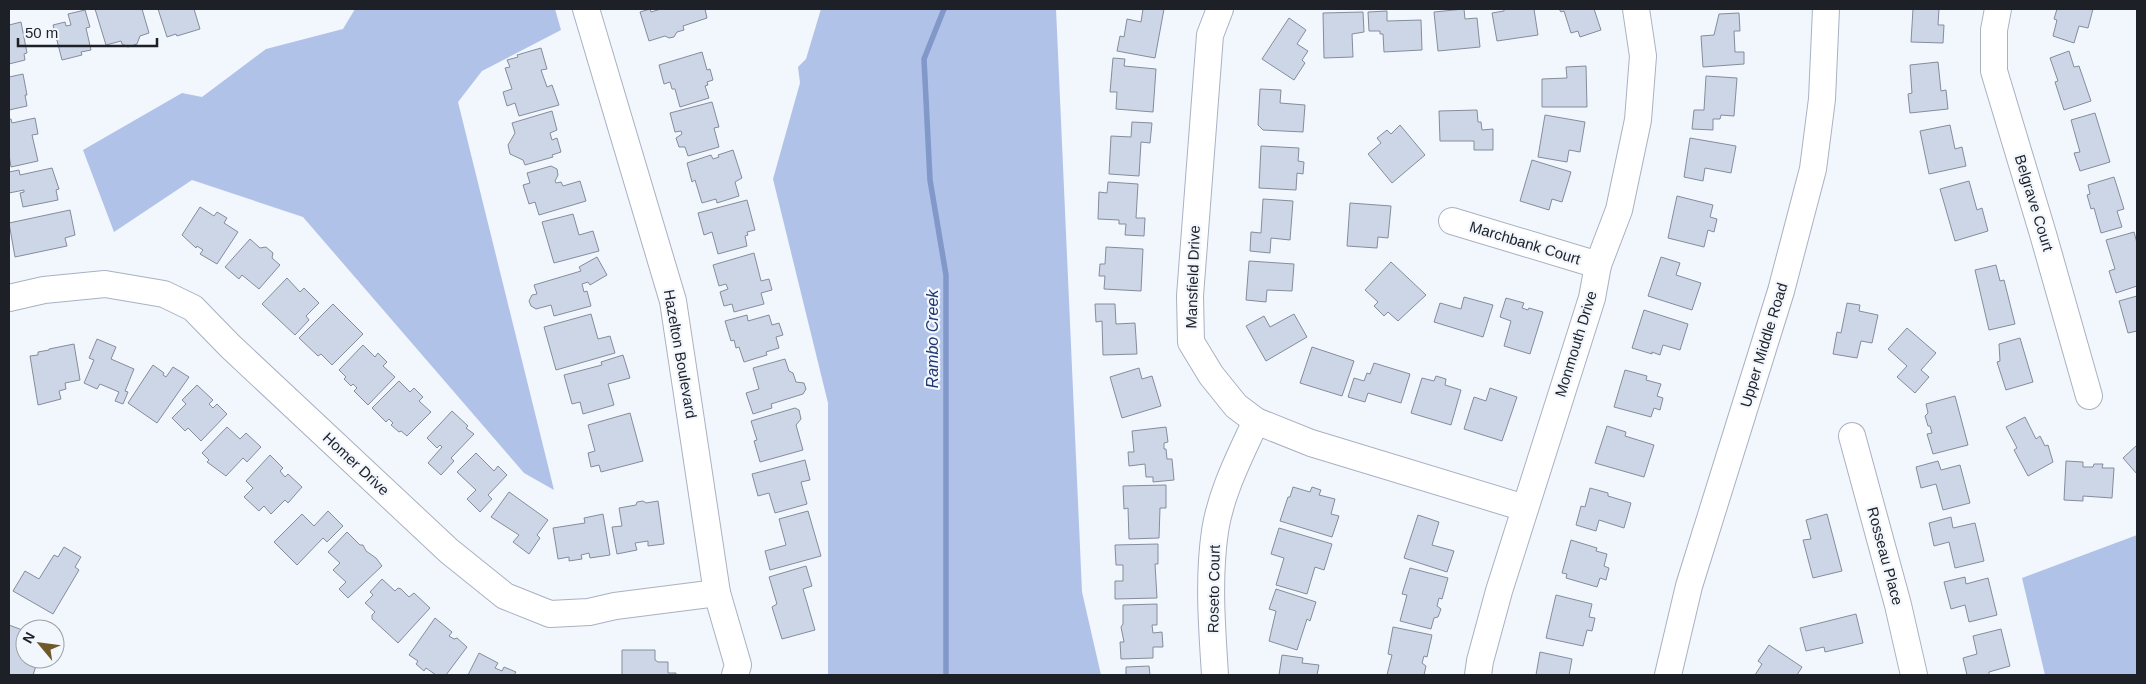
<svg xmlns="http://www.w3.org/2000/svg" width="2146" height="684" viewBox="0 0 2146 684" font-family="Helvetica,sans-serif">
	<rect width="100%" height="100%" fill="#f2f6fd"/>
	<g fill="#b0c2e8">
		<polygon points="355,9 555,9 561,30 482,71 458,102 554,490 524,473 303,217 192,180 114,232 83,150 182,93 202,97 266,49 343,29"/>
		<polygon points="821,9 1056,9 1082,592 1101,675 828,675 828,403 773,179 800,83 798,67 806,59"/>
		<polygon points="2137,535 2137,675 2045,675 2022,578"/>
	</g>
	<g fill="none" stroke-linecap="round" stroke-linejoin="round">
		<polyline stroke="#8198c9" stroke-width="5.5" points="944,9 924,59 930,180 946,275 946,675"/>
	</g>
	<g fill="#cdd6e7" stroke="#858d9d">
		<polygon points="95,9 142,9 149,33 140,36 137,44 128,47 122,44 121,41 106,45"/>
		<polygon points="158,9 194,9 200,29 177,36 176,34 167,37"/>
		<polygon points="650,9 651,12 661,9 705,9 707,18 683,26 684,30 677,32 674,37 669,38 665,36 649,41 640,12"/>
		<polygon points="1143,9 1164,9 1155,58 1117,51 1120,36 1124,37 1127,19 1141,22"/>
		<polygon points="1464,9 1465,19 1477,18 1480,47 1438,51 1434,12"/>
		<polygon points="1504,9 1534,9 1538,35 1497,41 1492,13 1504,11"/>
		<polygon points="1559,9 1594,9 1601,30 1580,37 1578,31 1571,33 1564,11 1561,12"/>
		<polygon points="1913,9 1939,9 1938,25 1944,25 1943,43 1911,42"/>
		<polygon points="2057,9 2093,9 2088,28 2079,26 2074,43 2053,36 2057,20 2054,19"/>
		<polygon points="85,10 90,27 86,28 91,50 81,52 82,55 62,60 53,25 65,22 66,26 71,25 68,14"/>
		<polygon points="1387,11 1387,21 1421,20 1422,50 1384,52 1383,34 1380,34 1380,31 1369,31 1368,12"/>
		<polygon points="1363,12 1364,32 1352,34 1353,57 1324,58 1323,13"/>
		<polygon points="1739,13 1740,31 1734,31 1735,52 1744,52 1744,64 1703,67 1701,36 1714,35 1719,14"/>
		<polygon points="1289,18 1306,30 1297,44 1308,51 1302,60 1305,63 1294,80 1262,59"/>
		<polygon points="21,22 27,53 24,54 25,60 9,64 9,25"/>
		<polygon points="541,48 547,69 541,70 547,87 552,85 559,105 519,116 515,103 507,106 503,92 512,89 505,68 510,67 507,60 518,57 517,55"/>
		<polygon points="2069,51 2074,67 2079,66 2091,101 2064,110 2055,82 2058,81 2050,58"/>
		<polygon points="702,52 707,70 710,69 713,80 707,82 708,85 705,86 709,98 680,107 675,89 672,89 670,82 664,84 659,65"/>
		<polygon points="1113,58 1125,59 1124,66 1156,69 1153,112 1116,109 1117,92 1110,92"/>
		<polygon points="1938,62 1941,91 1946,90 1948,109 1910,113 1908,94 1912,93 1910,65"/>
		<polygon points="1586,66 1587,107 1542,107 1542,79 1567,78 1566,67"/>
		<polygon points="23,74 27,95 25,95 27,106 9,110 9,77"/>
		<polygon points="1706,76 1737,78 1734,116 1721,115 1720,119 1713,119 1713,130 1692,129 1694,110 1704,110"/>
		<polygon points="1260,89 1281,90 1280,103 1305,105 1303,132 1263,130 1258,125"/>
		<polygon points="712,102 719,127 714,128 719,147 688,156 685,147 679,147 676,138 682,134 681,131 675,132 670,113"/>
		<polygon points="1477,110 1478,122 1481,122 1482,130 1493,129 1493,150 1474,150 1474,141 1440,141 1439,111"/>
		<polygon points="552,111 557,130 550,133 552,140 557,138 561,152 552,155 553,157 525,165 523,160 510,154 508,145 515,133 512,123"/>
		<polygon points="2095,113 2110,162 2080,171 2074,153 2080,152 2071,120"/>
		<polygon points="1545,115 1585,122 1580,152 1569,150 1567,162 1538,157"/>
		<polygon points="35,118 38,134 32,135 38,161 11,167 9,155 9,119 11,119 12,123"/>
		<polygon points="1132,122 1152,123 1150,143 1141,142 1139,176 1109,174 1111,136 1131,137"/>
		<polygon points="1400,125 1425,155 1392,183 1368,154 1381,143 1377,138 1387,130 1391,134"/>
		<polygon points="1950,125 1955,149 1962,147 1966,166 1929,174 1920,131"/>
		<polygon points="1690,138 1736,146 1731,173 1705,168 1703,181 1684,177"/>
		<polygon points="1261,146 1299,148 1298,161 1304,162 1303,174 1297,173 1296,190 1259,188"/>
		<polygon points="733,150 742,178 735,182 739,196 717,203 716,199 702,203 695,180 692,182 687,163 711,155 713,159 719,157 718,155"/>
		<polygon points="1532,160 1571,172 1562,202 1552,199 1549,210 1520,201"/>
		<polygon points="551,166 557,169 558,175 555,181 556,183 561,182 563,186 580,181 586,201 539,215 535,202 529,204 523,185 530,183 527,173"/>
		<polygon points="52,168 59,189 56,190 58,200 23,207 20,193 24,192 24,190 9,193 9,172 19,170 20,175"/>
		<polygon points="2114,177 2124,209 2117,211 2122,227 2101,233 2094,208 2091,209 2087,195 2090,194 2088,185"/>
		<polygon points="1969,181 1977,210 1982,208 1988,231 1955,241 1940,189"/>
		<polygon points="1108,182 1138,184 1136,218 1145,218 1144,236 1125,235 1126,224 1119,224 1119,220 1098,219 1099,192 1107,193"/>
		<polygon points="1677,196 1713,205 1710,217 1717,219 1714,232 1708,230 1704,247 1668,238"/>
		<polygon points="1263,199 1293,201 1290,240 1271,238 1270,253 1250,251 1251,232 1261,233"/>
		<polygon points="747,200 755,230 747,232 748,235 745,236 747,246 718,254 712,232 704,235 698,213"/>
		<polygon points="1350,203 1391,206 1388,238 1378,237 1377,248 1347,246"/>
		<polygon points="200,207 214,216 217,212 227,218 224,223 238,232 217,264 200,254 203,250 197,246 196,248 182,235"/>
		<polygon points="70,210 75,235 65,238 67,246 15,257 9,223"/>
		<polygon points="573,214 579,235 593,231 599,251 554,263 542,222"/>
		<polygon points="2134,232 2137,243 2137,286 2116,293 2109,271 2115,269 2106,240"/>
		<polygon points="250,239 260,248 266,247 273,253 272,258 280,265 259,289 242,275 239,279 225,267"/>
		<polygon points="1106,247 1143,249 1141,291 1104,289 1105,276 1099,276 1100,264 1105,264"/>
		<polygon points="754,253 761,281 769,279 772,290 761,293 764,304 734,312 732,304 724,306 720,292 728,289 726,284 719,286 713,265"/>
		<polygon points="597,257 607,275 590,285 588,282 582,284 584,292 587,291 591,306 554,316 551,305 536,309 531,306 529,301 532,295 537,294 534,285 581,271 579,267"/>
		<polygon points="1661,257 1680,263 1676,275 1701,283 1692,310 1648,296"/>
		<polygon points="1249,261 1294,264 1292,291 1267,290 1266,302 1246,300"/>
		<polygon points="1391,262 1426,295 1398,321 1388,312 1384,316 1374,306 1378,302 1365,290"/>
		<polygon points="1996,265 2000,281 2004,280 2015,324 1989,330 1975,270"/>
		<polygon points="287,278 300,292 304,288 319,303 306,316 309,320 295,335 262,304"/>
		<polygon points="2137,296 2137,331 2128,333 2119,301"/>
		<polygon points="1464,297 1493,305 1483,337 1434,322 1440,303 1461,309"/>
		<polygon points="1506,298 1524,303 1522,308 1528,310 1529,308 1543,312 1530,354 1504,346 1511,321 1500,317"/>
		<polygon points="1847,303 1860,305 1859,311 1878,315 1872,343 1861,341 1857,358 1833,354 1837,332 1841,333"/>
		<polygon points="333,304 363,334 332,365 321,354 318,356 299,338"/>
		<polygon points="1095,304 1115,304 1116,324 1135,323 1137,354 1103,355 1102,321 1096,322"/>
		<polygon points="1644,310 1688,324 1680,350 1663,345 1660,355 1652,352 1652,354 1632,348"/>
		<polygon points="591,314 598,339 610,336 615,353 556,370 544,327"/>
		<polygon points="1294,314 1307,337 1266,361 1246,326 1264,316 1270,327"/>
		<polygon points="747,315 748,321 769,315 772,325 779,323 783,335 776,337 779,348 766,352 767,355 744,362 739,347 736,348 734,340 731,341 725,321"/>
		<polygon points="1907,328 1936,353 1921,370 1929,377 1915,393 1897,377 1907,366 1888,349"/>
		<polygon points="2020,338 2033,382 2006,390 1997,362 2000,361 1999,344"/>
		<polygon points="97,339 116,347 111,359 134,369 125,391 128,392 123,404 115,401 119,392 100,384 97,389 84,383 94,360 89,358"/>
		<polygon points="74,344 80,380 65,383 66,389 59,391 61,399 38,405 30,356 38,355 38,352 49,350 49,349"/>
		<polygon points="363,345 375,357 378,353 387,362 383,366 395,377 368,405 354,391 357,388 353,384 351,386 344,379 346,377 339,370"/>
		<polygon points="1312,347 1354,361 1342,396 1300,383"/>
		<polygon points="623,355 630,378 608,384 614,405 583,414 580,402 572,404 564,375 602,365 601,362"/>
		<polygon points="785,359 789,371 793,373 796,382 804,383 806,389 803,394 771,404 772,408 753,414 746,393 759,389 753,368"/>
		<polygon points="1374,363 1410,374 1401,403 1368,393 1365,402 1348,397 1354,378 1364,381 1367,373 1370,374"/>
		<polygon points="153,365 164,373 163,375 166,377 173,367 189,377 157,423 128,403"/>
		<polygon points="1139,368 1142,379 1152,376 1161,406 1122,418 1110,377"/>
		<polygon points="1625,370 1647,376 1646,380 1661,384 1657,396 1663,398 1660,410 1654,408 1651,417 1614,407"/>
		<polygon points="1436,376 1446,379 1445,385 1461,390 1451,425 1411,413 1422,378 1434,381"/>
		<polygon points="399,381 410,392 414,388 423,397 419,401 431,412 407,436 401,431 399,432 391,425 393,423 389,419 386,422 372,408"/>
		<polygon points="197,385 213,400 209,404 213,408 217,404 227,414 201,441 188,428 185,431 172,418 186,404 182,400"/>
		<polygon points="1490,388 1517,397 1502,441 1464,429 1474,397 1486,401"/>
		<polygon points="1955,396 1968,445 1933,454 1927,434 1932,433 1930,426 1928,426 1925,416 1928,413 1926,404"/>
		<polygon points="795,408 799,410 801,419 796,425 803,450 760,462 754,441 757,440 751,421"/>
		<polygon points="452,411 468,426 466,428 474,434 451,458 454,461 441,475 428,463 442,447 440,445 437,448 427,438"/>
		<polygon points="630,413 643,461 601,472 599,465 591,467 588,453 595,451 588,425"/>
		<polygon points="2025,417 2036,439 2040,436 2045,446 2048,445 2053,462 2028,476 2014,450 2017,448 2006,427"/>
		<polygon points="1607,426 1626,432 1625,436 1654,445 1644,477 1595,463"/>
		<polygon points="227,427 240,439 246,433 261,447 247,462 243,458 226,476 207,462 209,460 202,453"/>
		<polygon points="1166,427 1168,442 1164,443 1164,449 1166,449 1167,459 1172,459 1174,480 1153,482 1153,477 1146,477 1145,464 1129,466 1128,452 1134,452 1132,431"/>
		<polygon points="2137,445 2137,474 2123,458"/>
		<polygon points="476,453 494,471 498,466 507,475 488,495 492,499 480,512 467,499 476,490 457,472"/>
		<polygon points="270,455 283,468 280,471 285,477 288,474 302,487 288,503 285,500 271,514 264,506 259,511 244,497 253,488 246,481"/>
		<polygon points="805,460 810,480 801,482 807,504 775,513 769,493 758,496 752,474"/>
		<polygon points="1938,461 1941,470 1960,465 1970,503 1943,510 1936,484 1921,488 1916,467"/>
		<polygon points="2066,461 2083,462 2083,467 2093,467 2094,464 2103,464 2102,468 2114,468 2112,498 2083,496 2083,501 2064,500"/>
		<polygon points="1166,485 1166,508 1160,508 1159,538 1129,539 1128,508 1124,509 1123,486"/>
		<polygon points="1293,487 1310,492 1312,487 1321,490 1319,495 1335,499 1331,514 1339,516 1332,537 1280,521 1288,497 1290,497"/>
		<polygon points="1590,488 1608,493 1608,496 1631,503 1624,528 1599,520 1596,531 1576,525 1581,506 1585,507"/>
		<polygon points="509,492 548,520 537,535 540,538 529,554 513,542 519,535 491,517"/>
		<polygon points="643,501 646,503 658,501 664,544 648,546 648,541 635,543 637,550 617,554 612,527 622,526 619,508 636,505 637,502"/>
		<polygon points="328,511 343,526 327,542 323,538 297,565 274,542 302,514 314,526"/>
		<polygon points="808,511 821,556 770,570 765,551 786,545 779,519"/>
		<polygon points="603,514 610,555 590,558 589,553 581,555 582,559 569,561 569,557 558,559 553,528 585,523 584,518"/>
		<polygon points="1827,514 1842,571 1813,578 1803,540 1811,539 1806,520"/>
		<polygon points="1418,515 1439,522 1432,545 1454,551 1447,572 1404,558"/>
		<polygon points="1951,517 1953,528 1975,523 1984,561 1955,568 1949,542 1934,546 1929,523"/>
		<polygon points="1279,528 1332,544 1324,570 1315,567 1307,594 1276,585 1284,558 1271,554"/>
		<polygon points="347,532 360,545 363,545 366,551 376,558 382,566 348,598 339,589 346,582 333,570 340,563 328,552"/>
		<polygon points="1571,540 1597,548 1596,551 1607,554 1604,566 1609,568 1606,580 1600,578 1597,587 1566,578 1567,574 1562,573"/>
		<polygon points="1158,544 1158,564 1155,564 1157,598 1115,599 1115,581 1123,581 1123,565 1116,565 1115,545"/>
		<polygon points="64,547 81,557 75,567 79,570 53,614 13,591 25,571 39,579 54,555 58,557"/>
		<polygon points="806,566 812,586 803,589 815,630 782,639 772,607 777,604 769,577"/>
		<polygon points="1410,568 1448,578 1442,599 1439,598 1437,606 1441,609 1438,617 1434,618 1431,629 1400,621 1407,595 1402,594"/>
		<polygon points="1965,577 1966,584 1988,578 1997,615 1969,622 1965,605 1951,609 1944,582"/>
		<polygon points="382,579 395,591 398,588 401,589 409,597 414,593 430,608 398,643 372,619 372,615 375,612 365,603 373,595 370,592"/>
		<polygon points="1276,589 1316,602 1310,621 1307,619 1297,650 1269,641 1276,611 1269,609"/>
		<polygon points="1556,595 1592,604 1589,617 1595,618 1592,631 1587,630 1583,646 1546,638"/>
		<polygon points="1157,604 1157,625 1152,625 1153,633 1162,632 1163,647 1153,647 1153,658 1121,659 1120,642 1124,642 1121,627 1123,624 1123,605"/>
		<polygon points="1856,614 1863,643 1825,652 1824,647 1806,651 1800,628"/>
		<polygon points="435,618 452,632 449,636 454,639 457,638 467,647 446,675 436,675 426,668 424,671 416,664 418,661 409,655"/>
		<polygon points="9,625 25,631 25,659 44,659 43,662 38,660 33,675 9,675"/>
		<polygon points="1393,627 1432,635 1427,657 1424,656 1422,663 1426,666 1424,675 1387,675 1392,655 1388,654"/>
		<polygon points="2001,629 2010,666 1989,672 1989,675 1967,675 1963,658 1977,654 1973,636"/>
		<polygon points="1769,645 1802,667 1797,675 1755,675 1762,664 1758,661"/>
		<polygon points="622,650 655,650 655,660 658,662 668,662 668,673 676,673 676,675 622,675"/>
		<polygon points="1540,652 1572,659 1569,675 1536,675"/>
		<polygon points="479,653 498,663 495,668 502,671 504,667 516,672 514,675 468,675"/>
		<polygon points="1282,655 1303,658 1302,663 1319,665 1317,675 1279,675"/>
		<polygon points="1149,666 1150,675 1126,675 1126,667"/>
	</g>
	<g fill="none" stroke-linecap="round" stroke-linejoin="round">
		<defs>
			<g id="minor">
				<polyline points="586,9 673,301 717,593 738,665 735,675"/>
				<polyline points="1220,9 1210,35 1190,296 1191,342 1211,375 1236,406 1256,421 1311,443 1525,508"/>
				<polyline points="1998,9 1994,30 1994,71 2043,234 2089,396"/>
				<polyline points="1452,221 1598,265"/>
				<polyline points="9,298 44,290 105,284 164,294 193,308 230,346 449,551 505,596 550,614 589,612 615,606 717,593"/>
				<polyline points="1852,436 1898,605 1914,675"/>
				<path d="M1215,675C1212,627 1208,579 1215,531C1221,492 1240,456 1256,421"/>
				<polyline points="1478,675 1480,661 1499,591 1592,298 1598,265 1619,210 1638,120 1643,56 1636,9"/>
				<polyline points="1668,675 1689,586 1781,291 1813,169 1822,99 1826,9"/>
			</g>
		</defs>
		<use href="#minor" stroke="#a9b1c2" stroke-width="28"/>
		<use href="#minor" stroke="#fff" stroke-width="26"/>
	</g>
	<g text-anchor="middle" stroke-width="4.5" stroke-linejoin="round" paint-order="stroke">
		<g font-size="15" fill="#1d2026" stroke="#f2f6fd">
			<text transform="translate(2034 203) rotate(73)" y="5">Belgrave Court</text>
			<text transform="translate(1525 243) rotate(17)" y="5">Marchbank Court</text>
			<text transform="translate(1193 277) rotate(-88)" y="5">Mansfield Drive</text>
			<text transform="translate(1576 344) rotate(-73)" y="5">Monmouth Drive</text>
			<text transform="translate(1764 345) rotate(-73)" y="5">Upper Middle Road</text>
			<text transform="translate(680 354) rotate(80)" y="5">Hazelton Boulevard</text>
			<text transform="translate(356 464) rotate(43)" y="5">Homer Drive</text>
			<text transform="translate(1885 556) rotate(75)" y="5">Rosseau Place</text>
			<text transform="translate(1214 589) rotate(-89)" y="5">Roseto Court</text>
		</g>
		<g font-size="16" font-style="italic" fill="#1e3772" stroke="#f2f6fd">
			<text transform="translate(932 339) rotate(-90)" y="6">Rambo Creek</text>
		</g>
	</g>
	<rect width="2146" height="684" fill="none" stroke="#1d2026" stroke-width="20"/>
	<g transform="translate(40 644) rotate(299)"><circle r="24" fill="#f2f6fd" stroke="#9da0a7"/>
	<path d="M0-4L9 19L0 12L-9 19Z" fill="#6f5928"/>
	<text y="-8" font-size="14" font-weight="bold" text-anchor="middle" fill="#1d2026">N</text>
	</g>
	<path d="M18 38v8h139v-8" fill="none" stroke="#1d2026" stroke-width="2.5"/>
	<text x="25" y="38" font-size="15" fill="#1d2026" stroke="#f2f6fd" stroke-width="4" paint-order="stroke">50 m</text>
</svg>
